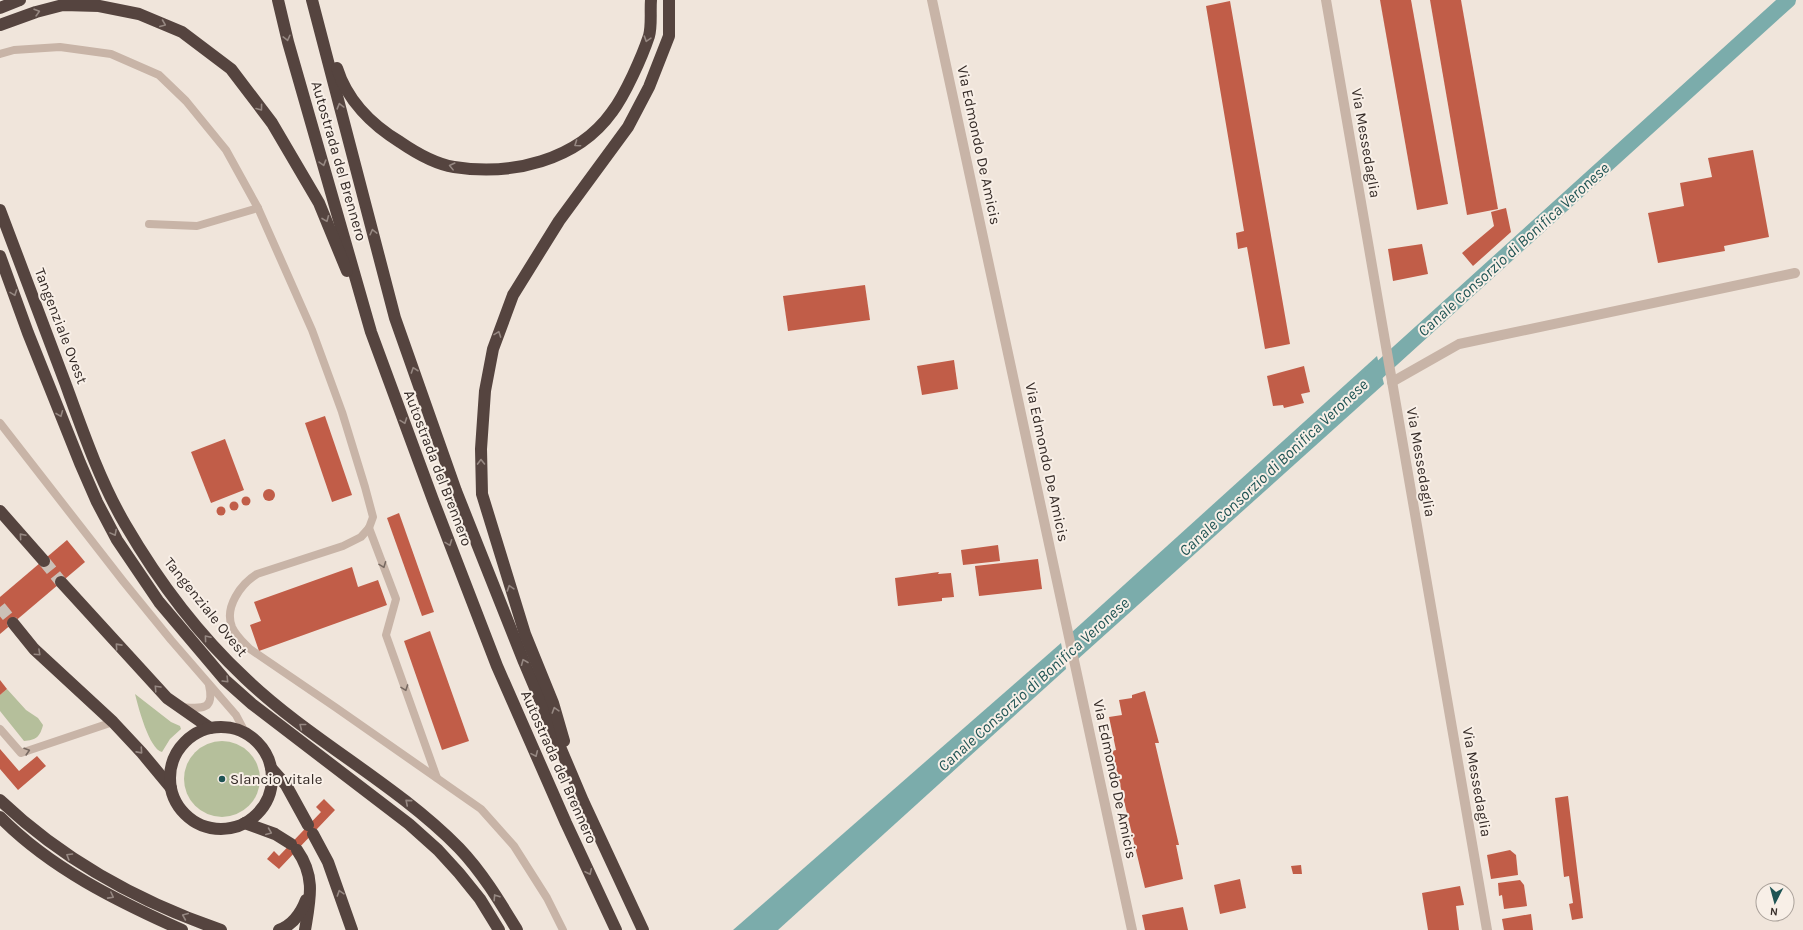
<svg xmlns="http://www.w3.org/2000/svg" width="1803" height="930" viewBox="0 0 1803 930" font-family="Karla,sans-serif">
	<rect width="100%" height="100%" fill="#f0e5db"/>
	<g fill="#b5bf9b">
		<path d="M7,689L26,710L38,718L43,725C40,737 36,740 24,741L0,711V695Z"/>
		<path d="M135,694L171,722L180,726L181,729L170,739L162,752C149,749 138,706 135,694Z"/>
		<circle cx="222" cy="779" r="38"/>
	</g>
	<g fill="#7bacab">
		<polygon points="1377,356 1384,384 1078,659 1072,632"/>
		<polygon points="1061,643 1066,669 778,930 733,930"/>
	</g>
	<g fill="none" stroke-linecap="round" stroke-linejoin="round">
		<polyline stroke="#7bacab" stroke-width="16" points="1364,384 1788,0"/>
	</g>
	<g fill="#c15d48">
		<polygon points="1380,0 1411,0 1448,204 1417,210"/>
		<polygon points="1430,0 1461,0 1498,209 1467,215"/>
		<polygon points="1230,1 1290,344 1265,349 1247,247 1238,249 1236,233 1244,231 1206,6"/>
		<polygon points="1753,150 1769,237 1724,246 1725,251 1658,263 1648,213 1684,206 1680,183 1712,177 1708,158"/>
		<polygon points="1506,208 1511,232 1473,266 1462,253 1494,226 1491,212"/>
		<polygon points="1422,244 1428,274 1393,281 1388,249"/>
		<polygon points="865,285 870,320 788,331 783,296"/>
		<polygon points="954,360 958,389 922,395 917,366"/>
		<polygon points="1304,366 1310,392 1301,394 1304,403 1284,408 1283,405 1273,406 1267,376"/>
		<polygon points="325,416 352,495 332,502 305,423"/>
		<polygon points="225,439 244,490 211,503 191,452"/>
		<circle cx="269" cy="495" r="6"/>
		<circle cx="246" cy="501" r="4.5"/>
		<circle cx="234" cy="506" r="4.5"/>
		<circle cx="221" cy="511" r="4.5"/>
		<polygon points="399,513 434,612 422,616 387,518"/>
		<polygon points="67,540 85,562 0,634 0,597"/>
		<polygon points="998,545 1000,561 963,565 961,550"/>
		<polygon points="1038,559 1042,589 979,596 975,566"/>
		<polygon points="352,567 358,587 378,580 387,605 259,651 250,625 261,621 254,602"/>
		<polygon points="939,572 938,574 951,573 954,597 942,598 942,601 898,606 895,578"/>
		<polygon points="430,631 469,741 442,750 404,641"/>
		<polygon points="0,680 7,689 0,695"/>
		<polygon points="1145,691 1159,743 1155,743 1179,845 1176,845 1183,879 1145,888 1112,751 1116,750 1109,717 1122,715 1119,700 1132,698 1132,695"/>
		<polygon points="0,749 19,771 37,756 46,766 18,790 0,769"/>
		<polygon points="1568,796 1583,918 1572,920 1569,904 1573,903 1569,876 1564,877 1555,798"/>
		<polygon points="324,799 335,810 279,869 267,859 274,851 279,856 321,812 316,807"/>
		<polygon points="1510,850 1516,855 1518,875 1491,879 1487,855"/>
		<polygon points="1301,865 1302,874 1293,874 1291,866"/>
		<polygon points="1240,879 1246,908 1220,914 1214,885"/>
		<polygon points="1520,880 1524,885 1527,906 1504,909 1502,895 1499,896 1498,883"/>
		<polygon points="1460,886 1464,905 1456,906 1459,930 1428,930 1422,893"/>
		<polygon points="1183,907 1188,930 1145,930 1142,915"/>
		<polygon points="1531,914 1533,930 1504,930 1502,919"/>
	</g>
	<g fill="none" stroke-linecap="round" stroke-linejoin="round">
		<g stroke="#cbc0b7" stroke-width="12" stroke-dasharray="12 6" stroke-linecap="butt">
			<polyline points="44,561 61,582"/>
			<polyline points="0,607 13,623"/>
		</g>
		<g stroke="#c8b4a7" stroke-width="8">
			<path d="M0,54L14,50L60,47L111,54L159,75L186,101L226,150L258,208L312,330L342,412L365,487L373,517L369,528L361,537L343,546L257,574C241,584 224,607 232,627C236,636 243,642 250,649L335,707L481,809L514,846L547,898L563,930"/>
			<polyline points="149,224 197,226 258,208"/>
			<polyline points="0,423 123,581 171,640 236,715 246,734"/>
			<polyline points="369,528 396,599 386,635 437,778"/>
			<path d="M180,707C201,708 215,712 209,685"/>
			<polyline points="0,729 21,753 113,722"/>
		</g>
		<g stroke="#c8b4a7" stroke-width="10">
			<polyline points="932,0 1132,930"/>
			<polyline points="1326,0 1487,930"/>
			<polyline points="1392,382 1459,344 1795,273"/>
		</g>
		<g stroke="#55443f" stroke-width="12">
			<polyline points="278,0 288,42 371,332 433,500 497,666 566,823 616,930"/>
			<polyline points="312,0 395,318 456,491 524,662 583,801 643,930"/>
			<polyline points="0,8 20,0"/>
			<polyline points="0,25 36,12 63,5 99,6 139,14 182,32 231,69 272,123 319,203 347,271"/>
			<path d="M337,68C347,100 372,125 400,142C416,153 435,164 454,167C511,176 577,161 612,112C625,95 642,57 649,36C652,25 650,11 651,0"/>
			<path d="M0,210C22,269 44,327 66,385C83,432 100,481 125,524C157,579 198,634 245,678C311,741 395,783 459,848C482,872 500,902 517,930"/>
			<polyline points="0,256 28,333 80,463 97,502 117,540 159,602 225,680 252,704 409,824 438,850 459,873 480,899 499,930"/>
			<polyline points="0,511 44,561"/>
			<polyline points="61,582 167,698 210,728"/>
			<polyline points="13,623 34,649 113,722 142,753 171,788"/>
			<circle cx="221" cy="778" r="51"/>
			<polyline points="564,741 553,703 525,634 482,494 481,449 485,391 493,349 513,295 559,221 628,127 649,87 669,36 669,0"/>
			<polyline points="271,768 286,785 308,825"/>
			<path d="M0,800C62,859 140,902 221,930"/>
			<path d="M0,817C50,868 117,901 182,930"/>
			<polyline points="245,823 275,834 291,844"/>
			<polyline points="313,834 328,862 352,930"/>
			<path d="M297,850C316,877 310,899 305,930"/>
			<path d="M279,930C293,925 301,913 306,900"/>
		</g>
	</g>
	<defs><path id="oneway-chevron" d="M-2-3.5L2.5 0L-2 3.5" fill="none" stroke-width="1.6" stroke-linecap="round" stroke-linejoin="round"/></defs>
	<g stroke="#968882">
		<use href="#oneway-chevron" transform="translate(37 12) rotate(-16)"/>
		<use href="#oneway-chevron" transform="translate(163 24) rotate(22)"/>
		<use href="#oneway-chevron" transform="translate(287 38) rotate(76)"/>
		<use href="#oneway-chevron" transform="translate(647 39) rotate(108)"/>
		<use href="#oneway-chevron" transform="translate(340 106) rotate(-105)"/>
		<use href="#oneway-chevron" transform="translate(260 108) rotate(53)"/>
		<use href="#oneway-chevron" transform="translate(577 144) rotate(145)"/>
		<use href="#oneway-chevron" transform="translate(323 163) rotate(74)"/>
		<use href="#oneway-chevron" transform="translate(452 166) rotate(-166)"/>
		<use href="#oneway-chevron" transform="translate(326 219) rotate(68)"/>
		<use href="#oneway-chevron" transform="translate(373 232) rotate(-104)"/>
		<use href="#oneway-chevron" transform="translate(14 293) rotate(70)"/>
		<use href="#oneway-chevron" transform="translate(498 334) rotate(-70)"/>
		<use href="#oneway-chevron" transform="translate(414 370) rotate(-109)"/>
		<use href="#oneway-chevron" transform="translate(60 414) rotate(68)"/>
		<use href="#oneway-chevron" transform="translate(404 421) rotate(70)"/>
		<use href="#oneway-chevron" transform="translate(481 462) rotate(-91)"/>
		<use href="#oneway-chevron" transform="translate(114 533) rotate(62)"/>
		<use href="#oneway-chevron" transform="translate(22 536) rotate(-131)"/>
		<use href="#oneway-chevron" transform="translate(449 543) rotate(69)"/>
		<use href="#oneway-chevron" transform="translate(510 588) rotate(-108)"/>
		<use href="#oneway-chevron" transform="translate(207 638) rotate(-130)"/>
		<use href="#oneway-chevron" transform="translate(118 646) rotate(-132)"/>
		<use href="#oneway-chevron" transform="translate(38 653) rotate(43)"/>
		<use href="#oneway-chevron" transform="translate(524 662) rotate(-112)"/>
		<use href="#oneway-chevron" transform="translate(226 680) rotate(45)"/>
		<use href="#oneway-chevron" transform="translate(157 688) rotate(-133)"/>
		<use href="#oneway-chevron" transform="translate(555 710) rotate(-107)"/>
		<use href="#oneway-chevron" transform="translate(302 726) rotate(-142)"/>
		<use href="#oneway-chevron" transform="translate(140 751) rotate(48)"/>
		<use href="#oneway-chevron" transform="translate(535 754) rotate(66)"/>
		<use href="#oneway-chevron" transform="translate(408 802) rotate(-140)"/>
		<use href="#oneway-chevron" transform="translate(269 832) rotate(22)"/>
		<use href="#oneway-chevron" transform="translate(69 856) rotate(-149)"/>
		<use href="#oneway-chevron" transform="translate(589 872) rotate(65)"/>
		<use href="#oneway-chevron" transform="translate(340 893) rotate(-108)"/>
		<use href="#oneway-chevron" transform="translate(111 896) rotate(28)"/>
		<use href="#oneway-chevron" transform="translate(496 897) rotate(-123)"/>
		<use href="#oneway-chevron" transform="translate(185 916) rotate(-157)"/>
	</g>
	<g stroke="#776961">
		<use href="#oneway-chevron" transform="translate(383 565) rotate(69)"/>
		<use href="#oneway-chevron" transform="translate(405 688) rotate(70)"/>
		<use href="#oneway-chevron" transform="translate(27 751) rotate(-17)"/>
	</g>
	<circle fill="#1f5454" stroke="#f8efe7" stroke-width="1.5" cx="222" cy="779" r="4"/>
	<g text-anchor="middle" stroke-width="4" stroke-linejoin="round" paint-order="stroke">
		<g font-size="15" fill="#352b27" stroke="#f8efe7">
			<text transform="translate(1366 143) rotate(80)" y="5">Via Messedaglia</text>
			<text transform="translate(979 145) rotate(78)" y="5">Via Edmondo De Amicis</text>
			<text transform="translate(339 161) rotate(74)" y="5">Autostrada del Brennero</text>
			<text transform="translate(61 326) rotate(69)" y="5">Tangenziale Ovest</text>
			<text transform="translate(1047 462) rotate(78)" y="5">Via Edmondo De Amicis</text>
			<text transform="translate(1421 462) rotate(80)" y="5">Via Messedaglia</text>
			<text transform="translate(438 468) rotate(69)" y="5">Autostrada del Brennero</text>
			<text transform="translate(206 607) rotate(51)" y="5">Tangenziale Ovest</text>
			<text transform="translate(559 767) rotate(66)" y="5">Autostrada del Brennero</text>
			<text transform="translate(1115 779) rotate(78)" y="5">Via Edmondo De Amicis</text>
			<text transform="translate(1477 782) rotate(80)" y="5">Via Messedaglia</text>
		</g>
		<g font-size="15" fill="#352b27" stroke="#f8efe7" text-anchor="start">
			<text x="230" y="784">Slancio vitale</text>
		</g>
		<g font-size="16" font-style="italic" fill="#1f5454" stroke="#f8efe7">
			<text transform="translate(1513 249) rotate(-42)" y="6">Canale Consorzio di Bonifica Veronese</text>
			<text transform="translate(1273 467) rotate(-43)" y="6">Canale Consorzio di Bonifica Veronese</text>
			<text transform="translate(1033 684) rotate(-42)" y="6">Canale Consorzio di Bonifica Veronese</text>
		</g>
	</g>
	<g transform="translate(1775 902) rotate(186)"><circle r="19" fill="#f8efe7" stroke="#aaa19a"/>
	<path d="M0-3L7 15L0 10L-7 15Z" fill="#1f5454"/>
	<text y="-6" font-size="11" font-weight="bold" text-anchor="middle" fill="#352b27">N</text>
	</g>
</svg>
